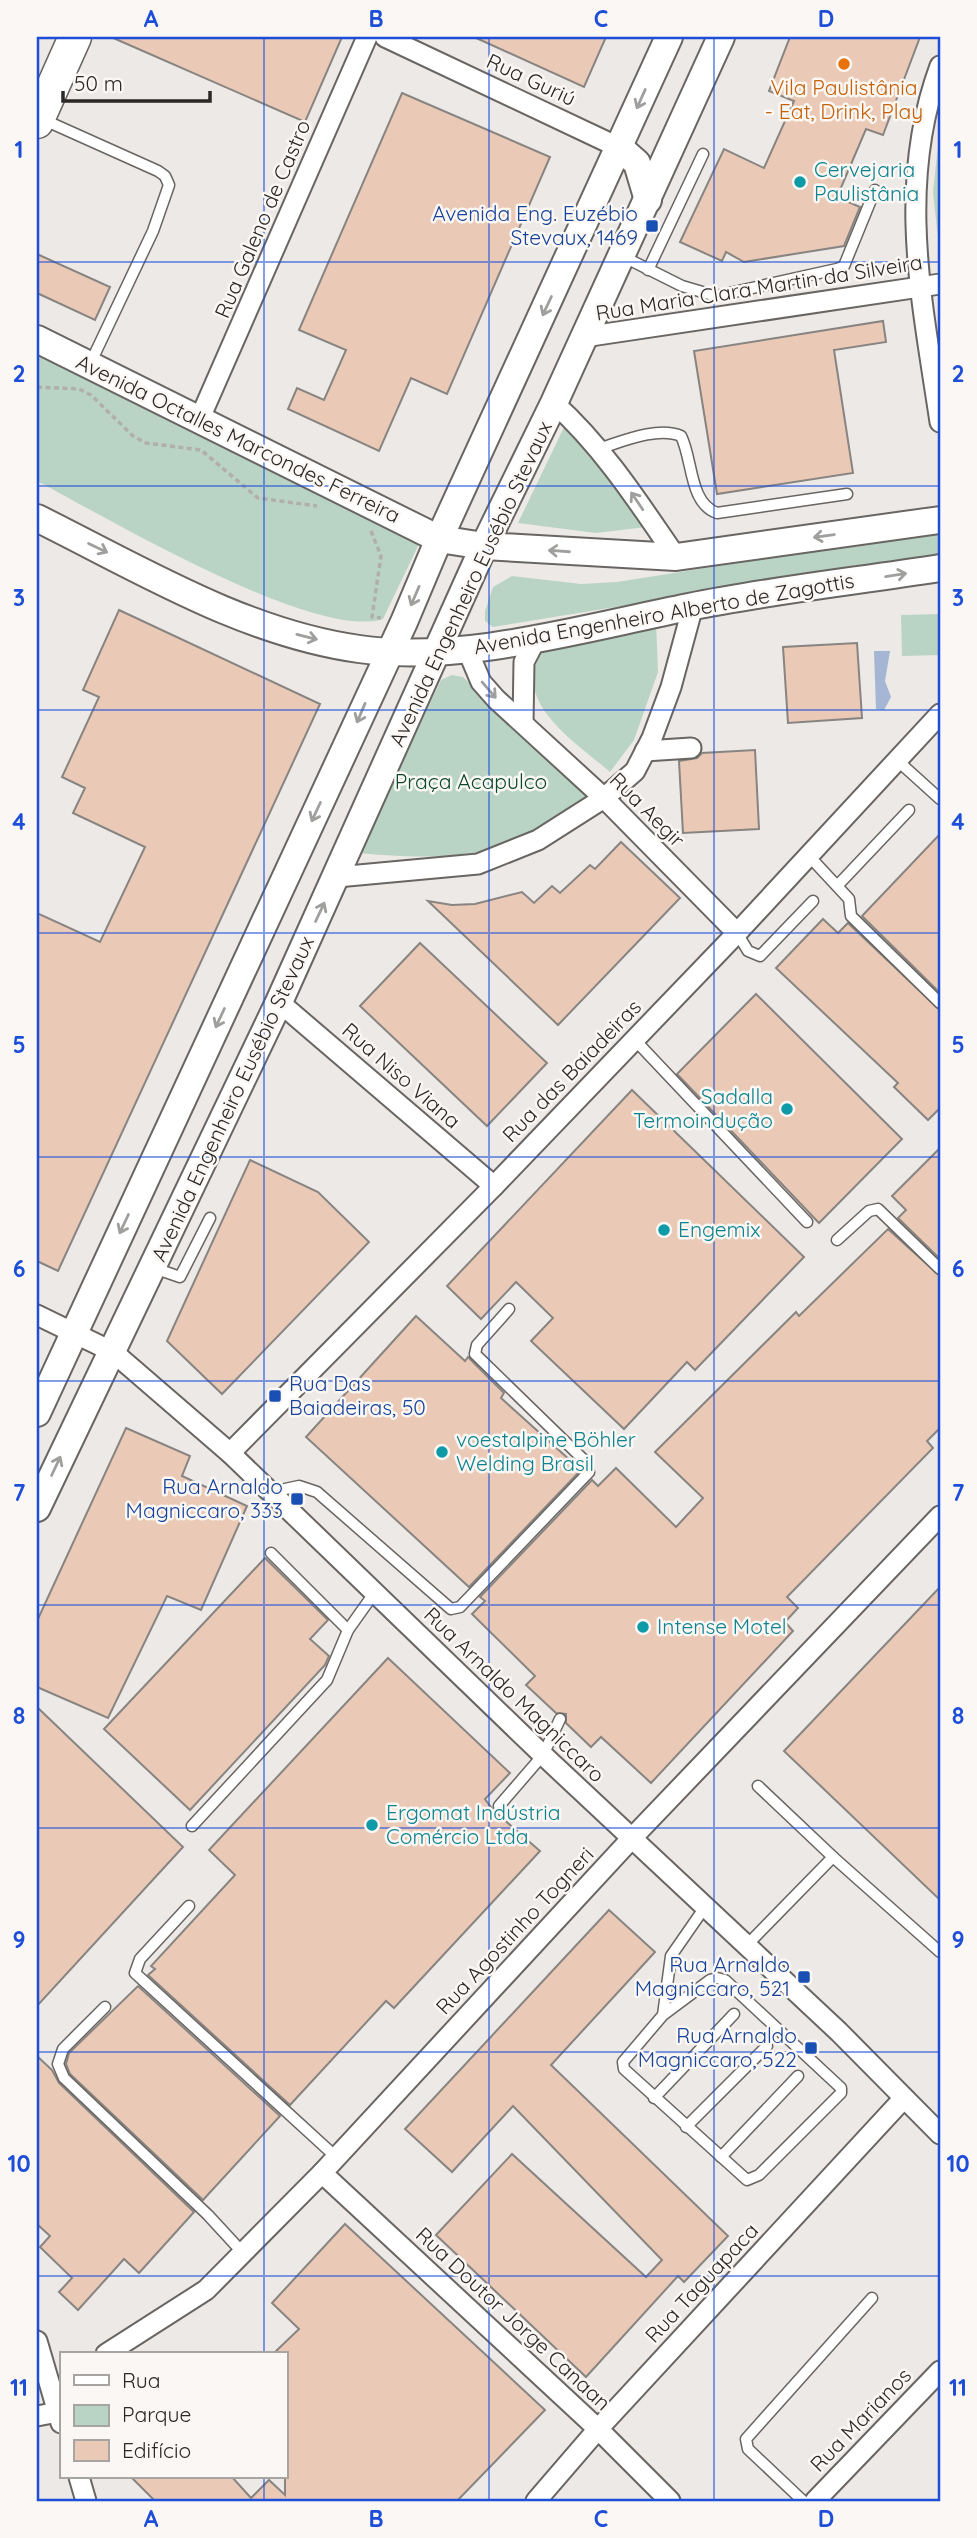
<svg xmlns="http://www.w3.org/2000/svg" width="977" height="2538" viewBox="0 0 977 2538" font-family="Quicksand,sans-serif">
	<rect width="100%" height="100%" fill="#ede9e7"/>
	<g fill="#b9d4c4">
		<polygon points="940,128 940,257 933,192"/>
		<path d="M37,341L412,531L418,546L383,619C314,641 106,517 37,481Z"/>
		<polygon points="567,421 646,527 596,533 518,523"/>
		<polygon points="940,531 940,554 493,627 485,621 485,611 493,587 512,576 581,584 617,582"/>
		<polygon points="940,614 940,655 902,656 901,615"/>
		<path d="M656,621L658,672L634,740L610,772C581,746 515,705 538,660C541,653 549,643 556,641C582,630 627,627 656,621Z"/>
		<path d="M452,675L463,677L588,797C571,809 553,826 535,834C475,860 422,859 359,853L441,680Z"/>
	</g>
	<polygon fill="#a4b6d3" points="874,651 890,651 885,681 891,697 884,710 876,709"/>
	<g fill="#eacab6" stroke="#878481" stroke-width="2">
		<polygon points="111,37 342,37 305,122"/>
		<polygon points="474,37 606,37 584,87"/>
		<polygon points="790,37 920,37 883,135 866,129 837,197 860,207 844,246 744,262 726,252 722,261 680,242 724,149 764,168 794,101 769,91"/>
		<polygon points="402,93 550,157 447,394 411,378 379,451 288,409 297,388 324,400 346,350 299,330"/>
		<polygon points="37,254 110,287 95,320 37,293"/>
		<polygon points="883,321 886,342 834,350 853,473 717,494 694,351"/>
		<polygon points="119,610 320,704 58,1271 37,1261 37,913 100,942 145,847 73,813 85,788 62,777 99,697 83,690"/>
		<polygon points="857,643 862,718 788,723 783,647"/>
		<polygon points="755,750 759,829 683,833 679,761 697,758 702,753"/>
		<polygon points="940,834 940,993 862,916"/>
		<polygon points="621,842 680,898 558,1025 428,901 452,905 475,904 522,892 534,903 552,886 560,893 590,865 595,869"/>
		<polygon points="823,919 838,933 848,923 940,1010 940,1108 928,1120 894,1087 898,1083 776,968"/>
		<polygon points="420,943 547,1063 487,1126 360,1006"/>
		<polygon points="756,994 902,1139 819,1223 677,1074"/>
		<polygon points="632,1090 804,1257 695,1370 687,1362 624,1429 531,1341 553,1318 516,1282 481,1319 447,1286"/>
		<polygon points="940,1148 940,1259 898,1218 906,1210 892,1196"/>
		<polygon points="250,1160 318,1192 369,1242 222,1394 167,1341"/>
		<polygon points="888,1229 940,1276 940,1428 927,1441 933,1448 787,1597 798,1608 785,1622 793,1631 651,1783 601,1737 591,1747 566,1723 566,1714 556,1713 526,1685 535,1676 472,1614 485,1601 480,1597 592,1480 598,1486 616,1468 676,1527 703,1498 655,1452 796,1312 799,1316"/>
		<polygon points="416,1316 465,1361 468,1357 504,1393 501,1398 581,1470 469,1587 306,1437"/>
		<polygon points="126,1428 190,1456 182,1476 247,1506 201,1610 167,1596 108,1718 37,1687 37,1621"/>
		<polygon points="265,1558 328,1620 310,1639 329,1656 325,1665 190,1810 104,1729"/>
		<polygon points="940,1587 940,1900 784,1751"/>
		<polygon points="388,1658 510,1773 485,1799 494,1811 540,1851 394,2008 386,2001 290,2105 148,1975 155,1969 151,1966 235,1875 209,1850"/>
		<polygon points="37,1707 183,1847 37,2006"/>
		<polygon points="609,1910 655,1952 551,2065 728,2236 684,2282 678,2276 586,2377 436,2235 512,2154 646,2277 662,2260 513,2106 452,2172 405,2129"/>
		<polygon points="138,1986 280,2116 203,2200 70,2074 66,2064 69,2053"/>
		<polygon points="37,2056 52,2070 59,2083 194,2212 139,2273 124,2259 78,2310 59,2292 72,2278 40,2247 50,2236 37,2224"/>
		<polygon points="345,2224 545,2410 457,2501 155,2501 131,2477 232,2477 251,2498 269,2480 285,2495 285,2354 273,2354 299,2329 272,2303"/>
	</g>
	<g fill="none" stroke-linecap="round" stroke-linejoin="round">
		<defs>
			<g id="service">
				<polyline points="42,119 158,171 165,176 169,185 153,231 90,364"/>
				<polyline points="622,256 682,286 716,296 837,269 844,266 875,190"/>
				<polyline points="648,270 703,154"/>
				<path d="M598,449C621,442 657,426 681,436C693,460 689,503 717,513L847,494"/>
				<polyline points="898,761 940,799"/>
				<polyline points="809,856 849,899 851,916 940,1003"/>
				<polyline points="838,885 909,810"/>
				<polyline points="737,933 748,951 760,956 813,901"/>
				<polyline points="634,1039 807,1222"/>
				<polyline points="837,1240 869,1211 878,1209 940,1269"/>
				<polyline points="154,1268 180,1277 210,1218"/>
				<polyline points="271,1492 299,1486 317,1492 451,1609 460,1607 589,1472 586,1462 475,1354 477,1345 509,1309"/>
				<polyline points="271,1553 348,1630"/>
				<polyline points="758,1786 833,1857"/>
				<polyline points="499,1806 543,1755 560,1719"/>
				<polyline points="192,1826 327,1680 348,1630 375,1592"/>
				<polyline points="189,1906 140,1959 135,1973 336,2157"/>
				<polyline points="747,1945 833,1857 940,1952"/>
				<polyline points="105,2007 63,2049 58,2064 64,2078 208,2215 243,2253"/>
				<polyline points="663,2015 710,1980 717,1978 725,1980 841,2088 841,2093 759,2175 747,2180 624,2069 623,2062 663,2015 671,1956 705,1907"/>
				<polyline points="654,2098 734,2014"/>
				<polyline points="686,2127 767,2046"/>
				<polyline points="721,2157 798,2076"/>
				<polyline points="803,2501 748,2449 746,2439 872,2298"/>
			</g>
			<g id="minor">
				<polyline points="385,37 620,148"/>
				<path d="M940,66C896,185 922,301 940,422"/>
				<polyline points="584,337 940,284"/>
				<path d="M554,403C603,447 639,503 676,557"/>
				<polyline points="200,418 367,37"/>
				<polyline points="467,649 481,682 496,699 604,798 737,933"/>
				<polyline points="523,723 524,662 537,637"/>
				<polyline points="645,751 691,748"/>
				<polyline points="337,877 478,864 538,840 604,798 635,771 652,738 671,687 693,606"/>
				<polyline points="279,1002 494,1186"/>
				<polyline points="37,1315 113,1352 230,1453 543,1755 839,2032 940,2134"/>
				<polyline points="230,1453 494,1186 737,933 940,714"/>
				<polyline points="322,2173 598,2429 670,2501"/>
				<polyline points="37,2341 61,2423"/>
				<polyline points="106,2354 206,2290 322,2173 632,1838 940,1516"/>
				<polyline points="37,2416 58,2412"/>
				<polyline points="79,2477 86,2501"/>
				<polyline points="536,2501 598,2429 904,2098"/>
				<polyline points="815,2501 940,2371"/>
			</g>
			<g id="secondary">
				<polyline points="620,148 637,163 648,200"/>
				<polyline points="37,339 439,539 484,546 676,557 940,520"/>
				<path d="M37,518C140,569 244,633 359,649C463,664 587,627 689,607C772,590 857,581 940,568"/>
				<polyline points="37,1413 404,622 439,539 669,37"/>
				<polyline points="37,1508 279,1002 484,546 554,403 721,37"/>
			</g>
			<polyline id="trunk" points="37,122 75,37"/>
		</defs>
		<use href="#service" stroke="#686562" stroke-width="13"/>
		<use href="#minor" stroke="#686562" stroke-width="23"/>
		<use href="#secondary" stroke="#686562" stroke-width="30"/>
		<use href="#trunk" stroke="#686562" stroke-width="35"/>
		<g stroke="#b1aeac" stroke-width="3.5" stroke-dasharray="5 3.5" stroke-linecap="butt">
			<polyline points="37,387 79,389 91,395 133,436 146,443 201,450 258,498 317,506"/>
			<polyline points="371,531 381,556 372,617 381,618"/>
		</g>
		<use href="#service" stroke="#fff" stroke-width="10"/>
		<use href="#minor" stroke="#fff" stroke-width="19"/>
		<use href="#secondary" stroke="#fff" stroke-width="26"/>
		<use href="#trunk" stroke="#fff" stroke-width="32"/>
	</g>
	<defs><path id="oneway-shaft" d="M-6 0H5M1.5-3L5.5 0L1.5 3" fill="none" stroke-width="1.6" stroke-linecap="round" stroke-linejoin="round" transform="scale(1.75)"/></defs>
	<g stroke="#9f9f9e">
		<use href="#oneway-shaft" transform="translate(641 99) rotate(114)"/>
		<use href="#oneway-shaft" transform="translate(547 306) rotate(115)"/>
		<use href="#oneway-shaft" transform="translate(637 501) rotate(-124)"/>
		<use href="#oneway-shaft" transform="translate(824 536) rotate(172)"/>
		<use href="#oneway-shaft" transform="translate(98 548) rotate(26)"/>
		<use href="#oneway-shaft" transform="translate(559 551) rotate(-176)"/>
		<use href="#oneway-shaft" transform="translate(896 575) rotate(-9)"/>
		<use href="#oneway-shaft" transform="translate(415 596) rotate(113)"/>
		<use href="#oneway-shaft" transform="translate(307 637) rotate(14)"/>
		<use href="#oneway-shaft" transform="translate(489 690) rotate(49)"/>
		<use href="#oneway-shaft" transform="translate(361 713) rotate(113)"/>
		<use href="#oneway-shaft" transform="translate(316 812) rotate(115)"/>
		<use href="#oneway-shaft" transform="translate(320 912) rotate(-65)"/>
		<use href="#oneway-shaft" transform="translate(220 1018) rotate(115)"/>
		<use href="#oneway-shaft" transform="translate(124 1224) rotate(115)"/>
		<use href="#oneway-shaft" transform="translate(56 1466) rotate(-65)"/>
	</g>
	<path fill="none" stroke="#1d4ed8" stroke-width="2" stroke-opacity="0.55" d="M264,37V2354M489,37V2501M714,37V2501M37,262H940M37,486H940M37,710H940M37,933H940M37,1157H940M37,1381H940M37,1605H940M37,1828H940M37,2052H940M37,2276H940M264,2477V2501"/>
	<circle fill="#e8710a" stroke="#fbf7f4" stroke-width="2.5" cx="844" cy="64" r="7"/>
	<g fill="#0f9aa8" stroke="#fbf7f4" stroke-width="2.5">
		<circle cx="800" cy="182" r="7"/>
		<circle cx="787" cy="1109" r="7"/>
		<circle cx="664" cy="1230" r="7"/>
		<circle cx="442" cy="1452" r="7"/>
		<circle cx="643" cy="1627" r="7"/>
		<circle cx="372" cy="1825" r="7"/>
	</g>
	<g fill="#1a4fb4" stroke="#fbf7f4" stroke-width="2.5">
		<rect x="645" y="219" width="14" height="14" rx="3.5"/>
		<rect x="268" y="1389" width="14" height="14" rx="3.5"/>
		<rect x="290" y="1492" width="14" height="14" rx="3.5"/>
		<rect x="797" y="1970" width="14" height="14" rx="3.5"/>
		<rect x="804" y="2041" width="14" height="14" rx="3.5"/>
	</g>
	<g text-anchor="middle" stroke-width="5" stroke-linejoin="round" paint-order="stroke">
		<g font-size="21" fill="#2a2928" stroke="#fbf7f4">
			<text transform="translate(531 80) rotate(25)" y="7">Rua Guriú</text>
			<text transform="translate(263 219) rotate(-67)" y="7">Rua Galeno de Castro</text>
			<text transform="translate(759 288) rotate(-9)" y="7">Rua Maria Clara Martin da Silveira</text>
			<text transform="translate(238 439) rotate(26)" y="7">Avenida Octalles Marcondes Ferreira</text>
			<text transform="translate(471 584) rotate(-65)" y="7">Avenida Engenheiro Eusébio Stevaux</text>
			<text transform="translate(664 614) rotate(-10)" y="7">Avenida Engenheiro Alberto de Zagottis</text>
			<text transform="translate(647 810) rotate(45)" y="7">Rua Aegir</text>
			<text transform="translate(572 1071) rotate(-46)" y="7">Rua das Baiadeiras</text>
			<text transform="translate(401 1076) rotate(41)" y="7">Rua Niso Viana</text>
			<text transform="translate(233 1099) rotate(-65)" y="7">Avenida Engenheiro Eusébio Stevaux</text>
			<text transform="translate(514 1695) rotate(44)" y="7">Rua Arnaldo Magniccaro</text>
			<text transform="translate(515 1931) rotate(-47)" y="7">Rua Agostinho Togneri</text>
			<text transform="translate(702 2283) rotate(-47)" y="7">Rua Taguapaca</text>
			<text transform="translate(513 2319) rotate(43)" y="7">Rua Doutor Jorge Canaan</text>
			<text transform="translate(861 2420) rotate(-46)" y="7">Rua Marianos</text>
		</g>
		<g font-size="21" fill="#c56008" stroke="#fbf7f4">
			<text x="844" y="95">Vila Paulistânia<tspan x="844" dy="24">- Eat, Drink, Play</tspan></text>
		</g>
		<g font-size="21" fill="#0d838f" stroke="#fbf7f4" text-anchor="start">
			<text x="814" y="177">Cervejaria<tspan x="814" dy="24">Paulistânia</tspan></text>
			<text x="773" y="1104" text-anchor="end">Sadalla<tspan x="773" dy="24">Termoindução</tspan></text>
			<text x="678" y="1237">Engemix</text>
			<text x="456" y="1447">voestalpine Böhler<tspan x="456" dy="24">Welding Brasil</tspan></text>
			<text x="657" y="1634">Intense Motel</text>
			<text x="386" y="1820">Ergomat Indústria<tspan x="386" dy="24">Comércio Ltda</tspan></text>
		</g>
		<g font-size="21" fill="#164399" stroke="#fbf7f4" text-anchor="end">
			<text x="638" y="221">Avenida Eng. Euzébio<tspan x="638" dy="24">Stevaux, 1469</tspan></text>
			<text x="289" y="1391" text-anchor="start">Rua Das<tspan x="289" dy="24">Baiadeiras, 50</tspan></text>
			<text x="283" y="1494">Rua Arnaldo<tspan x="283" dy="24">Magniccaro, 333</tspan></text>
			<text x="790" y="1972">Rua Arnaldo<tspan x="790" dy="24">Magniccaro, 521</tspan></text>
			<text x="797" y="2043">Rua Arnaldo<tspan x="797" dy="24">Magniccaro, 522</tspan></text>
		</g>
		<g font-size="21" fill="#0b492f" stroke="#fbf7f4">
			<text x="471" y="789">Praça Acapulco</text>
		</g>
	</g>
	<rect width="977" height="2538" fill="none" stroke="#fbf7f4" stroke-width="77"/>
	<rect x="60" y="2352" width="228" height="126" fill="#fbf7f4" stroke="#a7a5a2" stroke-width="2"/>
	<rect x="74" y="2375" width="35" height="10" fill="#ffffff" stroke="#a7a5a2" stroke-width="2"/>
	<text x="122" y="2388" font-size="21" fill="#2a2928">Rua</text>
	<rect x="74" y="2405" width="35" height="21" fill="#b9d4c4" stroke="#a7a5a2" stroke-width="2"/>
	<text x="122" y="2422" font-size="21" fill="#2a2928">Parque</text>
	<rect x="74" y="2440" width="35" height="21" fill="#eacab6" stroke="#a7a5a2" stroke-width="2"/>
	<text x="122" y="2458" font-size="21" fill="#2a2928">Edifício</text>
	<path d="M63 91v10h147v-10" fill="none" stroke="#2a2928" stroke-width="3.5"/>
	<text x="74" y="91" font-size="21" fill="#2a2928" stroke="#fbf7f4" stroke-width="5" paint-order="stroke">50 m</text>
	<rect x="38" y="38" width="901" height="2462" fill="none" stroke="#1d4ed8" stroke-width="2.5"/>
	<g font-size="23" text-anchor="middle" font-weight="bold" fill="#1d4ed8">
		<text x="151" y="27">A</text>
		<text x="376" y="27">B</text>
		<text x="601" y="27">C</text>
		<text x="826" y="27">D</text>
		<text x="19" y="158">1</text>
		<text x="958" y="158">1</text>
		<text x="19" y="382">2</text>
		<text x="958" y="382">2</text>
		<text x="19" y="606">3</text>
		<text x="958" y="606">3</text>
		<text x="19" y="830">4</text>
		<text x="958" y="830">4</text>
		<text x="19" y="1053">5</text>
		<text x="958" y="1053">5</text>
		<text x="19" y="1277">6</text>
		<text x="958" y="1277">6</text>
		<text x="19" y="1501">7</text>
		<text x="958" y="1501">7</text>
		<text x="19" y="1724">8</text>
		<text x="958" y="1724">8</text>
		<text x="19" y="1948">9</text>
		<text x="958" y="1948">9</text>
		<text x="19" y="2172">10</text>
		<text x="958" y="2172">10</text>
		<text x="19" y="2396">11</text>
		<text x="958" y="2396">11</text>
		<text x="151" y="2527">A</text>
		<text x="376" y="2527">B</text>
		<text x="601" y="2527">C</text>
		<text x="826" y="2527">D</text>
	</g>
</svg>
